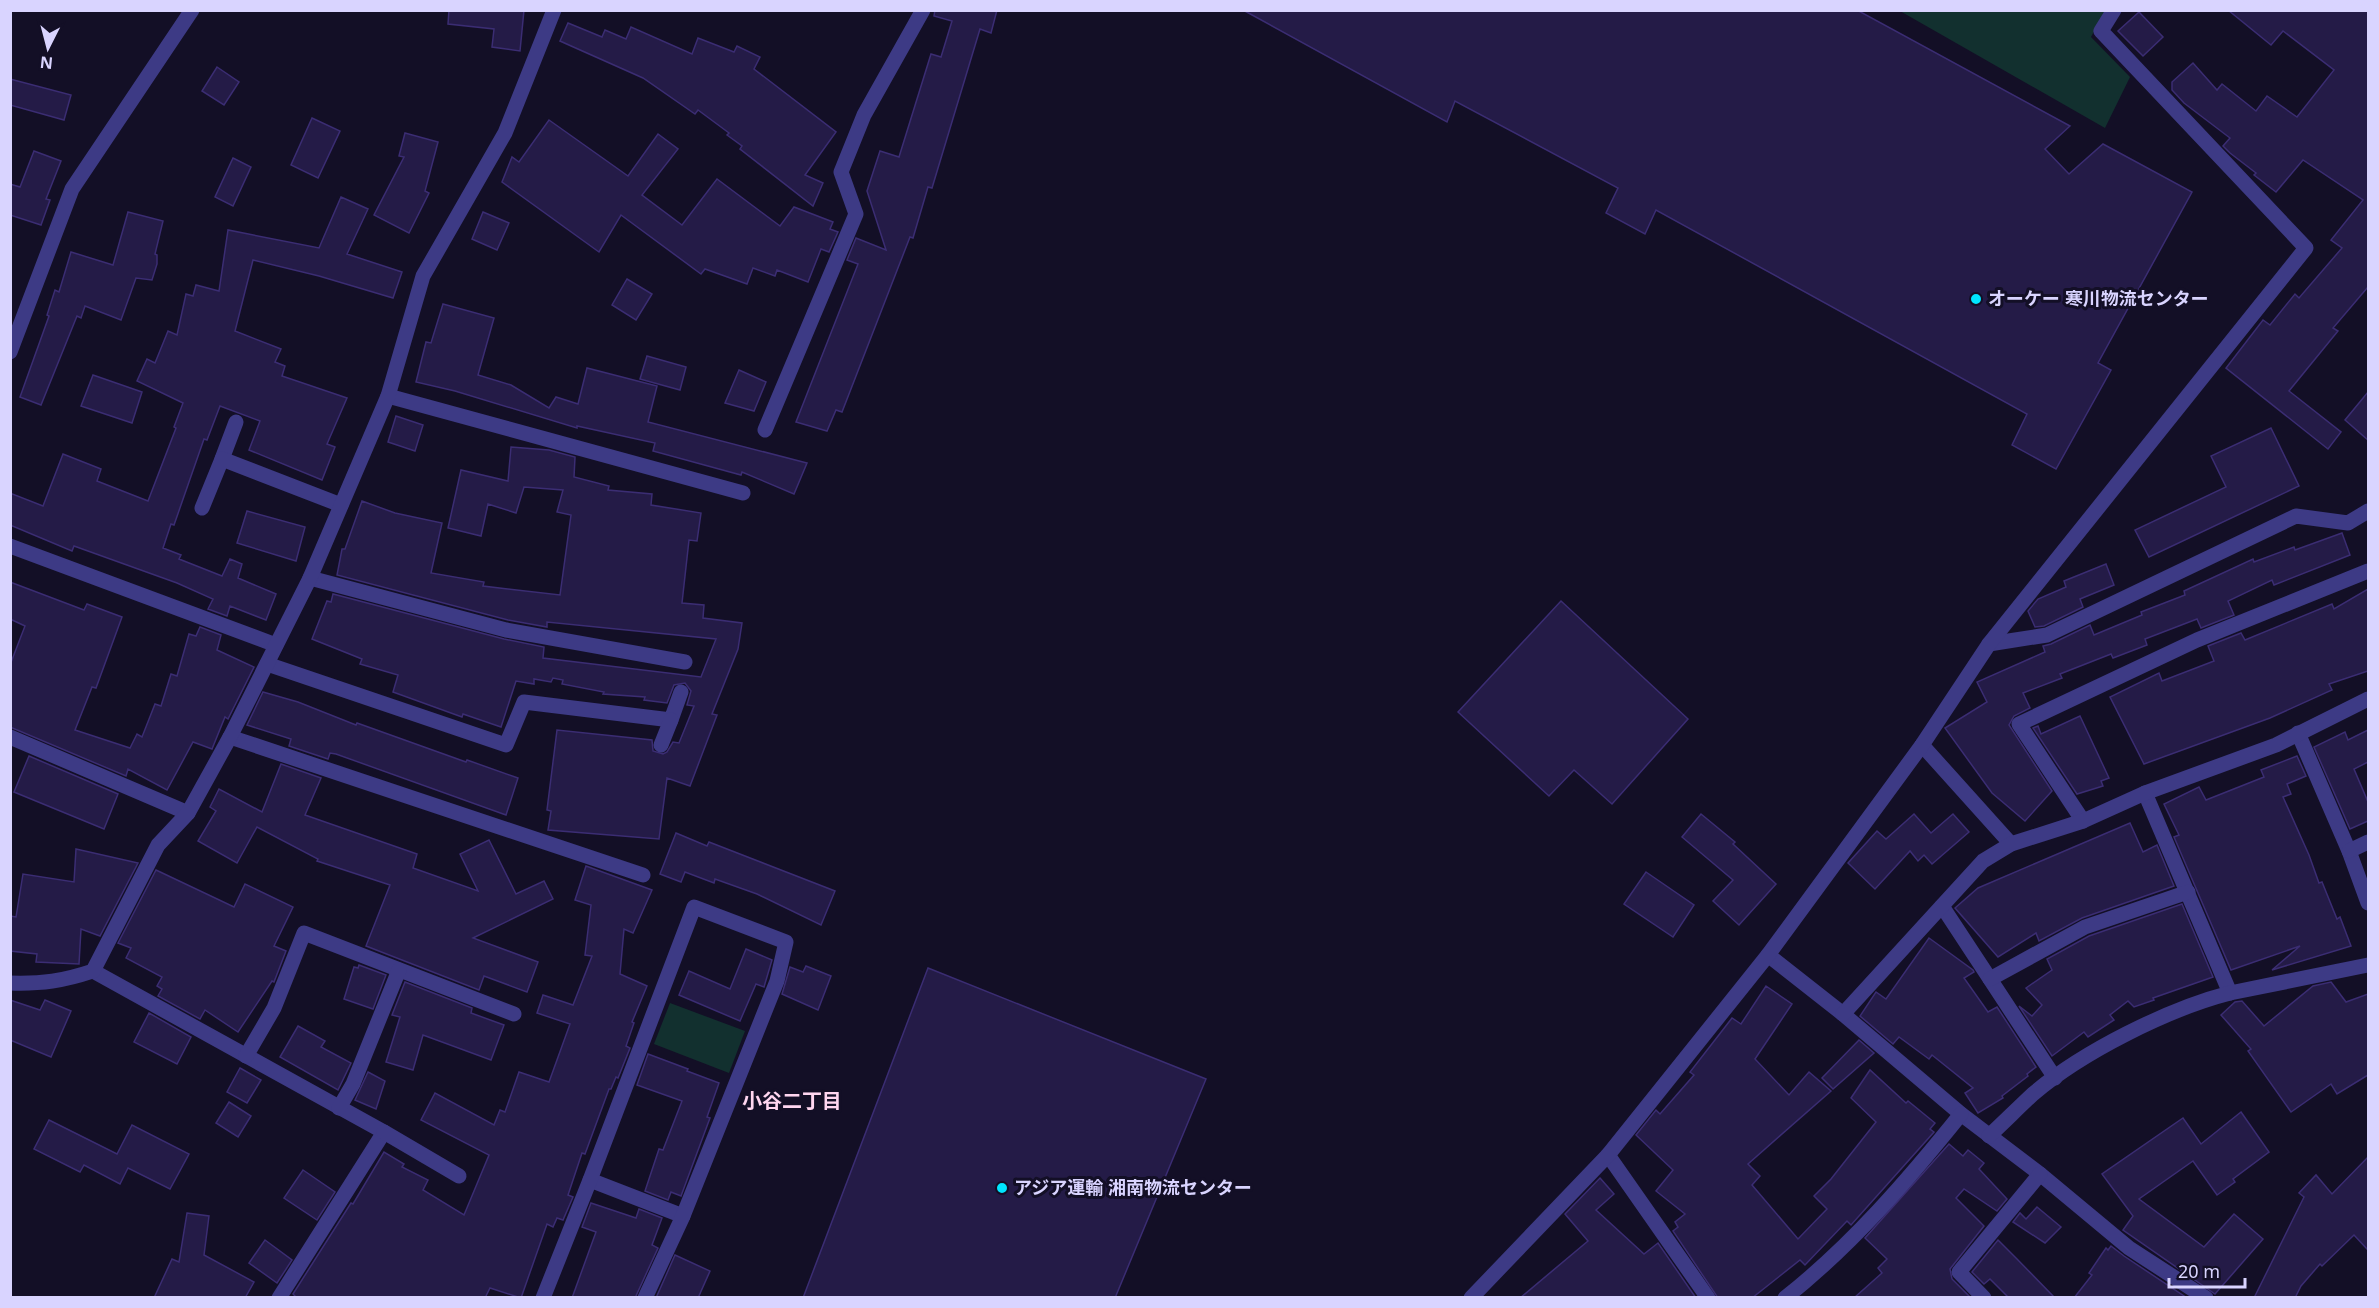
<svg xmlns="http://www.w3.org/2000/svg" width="2379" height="1308" viewBox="0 0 2379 1308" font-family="'Noto Sans','Noto Sans JP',sans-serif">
	<rect width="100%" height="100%" fill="#130f26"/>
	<g fill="#12302f">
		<polygon points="1900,11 2105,11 2091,37 2130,77 2105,128"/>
		<polygon points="670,1003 745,1031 729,1073 654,1044"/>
	</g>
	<g fill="#241b47" stroke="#3b2d73" stroke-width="1.5">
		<polygon points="449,10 524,10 520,51 492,47 494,29 448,24"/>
		<polygon points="935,10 997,10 991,33 980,29 932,188 928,187 913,238 910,237 842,412 836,410 827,431 796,422 858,264 847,260 856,238 886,250 867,191 880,151 899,157 931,54 941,57 952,21 934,16"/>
		<polygon points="1243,10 1857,10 2070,126 2045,149 2069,174 2103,144 2192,192 2098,363 2111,370 2056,469 2012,445 2027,414 1656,210 1645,234 1606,213 1618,188 1455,101 1447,122"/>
		<polygon points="2228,10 2368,10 2368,287 2333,328 2338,331 2289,391 2341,432 2328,449 2226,368 2263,320 2270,325 2295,294 2299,298 2342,248 2331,240 2363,200 2303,160 2276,192 2254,175 2256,173 2230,153 2223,146 2230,138 2184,103 2172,90 2172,82 2193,63 2217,90 2222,84 2256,111 2267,96 2297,117 2334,70 2283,31 2271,45"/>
		<polygon points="2139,12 2163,37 2143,56 2118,31"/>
		<polygon points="568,23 602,37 605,30 626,39 631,27 692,54 698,38 734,52 737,46 760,57 754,69 836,132 805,175 823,183 813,206 740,149 742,146 727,135 729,133 698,110 695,114 643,78 560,41"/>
		<polygon points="217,67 239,82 224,105 202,91"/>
		<polygon points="10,79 71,95 64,120 10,105"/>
		<polygon points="312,118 340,131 318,178 291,165"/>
		<polygon points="549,120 628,176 658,134 678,149 642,195 682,225 717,179 780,226 794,207 833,222 830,229 838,232 829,252 821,249 808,282 777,270 775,276 753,268 747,284 705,269 701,274 621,215 599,252 502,182 512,157 519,162"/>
		<polygon points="405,133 438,142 425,191 429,193 409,233 374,215 404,157 399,156"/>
		<polygon points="34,151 61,161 46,199 50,200 41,225 10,215 10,184 20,187"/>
		<polygon points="233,158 251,167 233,206 215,197"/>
		<polygon points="341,197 368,209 347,254 402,272 393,298 319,276 253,260 235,331 281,349 275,362 285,366 282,376 347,398 327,444 335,447 322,480 249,450 260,421 220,406 207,440 204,439 174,525 171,524 163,548 181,555 179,559 222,576 230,559 242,564 238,578 276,594 266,620 230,606 227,616 208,609 213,599 177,583 74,546 72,551 10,525 10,493 43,506 63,454 101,469 97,481 148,501 176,428 174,427 183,403 137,381 147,359 155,363 168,331 177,335 186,294 193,296 196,285 219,291 228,230 319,248"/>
		<polygon points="128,212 163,221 155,254 157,255 157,264 152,280 136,278 121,320 85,306 81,318 77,316 41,405 20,397 49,316 47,315 55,290 59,292 71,252 113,265"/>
		<polygon points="483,212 509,223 497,250 472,239"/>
		<polygon points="627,279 652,294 636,320 612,305"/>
		<polygon points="443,304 494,318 478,375 511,385 549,408 556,397 578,404 587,368 657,386 648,422 807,463 794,494 742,472 741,475 653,451 655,443 577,426 577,428 455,391 416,382 426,342 431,343"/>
		<polygon points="647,356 686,367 680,390 640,379"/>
		<polygon points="739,370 766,382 754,411 725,403"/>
		<polygon points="93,375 142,392 132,423 81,406"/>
		<polygon points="2368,392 2368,440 2345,420"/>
		<polygon points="396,416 423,425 415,451 388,442"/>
		<polygon points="2271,428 2299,486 2149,557 2135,530 2226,487 2211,456"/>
		<polygon points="511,447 549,450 575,457 574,477 609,486 608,490 652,494 651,505 701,513 697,541 689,540 682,603 704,605 703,618 742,623 738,649 712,714 717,715 690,786 667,778 659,839 548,830 551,811 547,810 557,730 652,740 653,751 663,754 667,752 673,742 679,743 694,706 687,705 691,691 685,683 674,685 667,703 644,700 645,697 603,694 604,692 562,684 563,680 553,678 551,682 534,679 534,684 516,681 501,727 463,714 462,717 393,692 398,675 360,664 362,659 312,639 327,601 331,602 333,594 504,639 544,647 543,658 701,677 716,639 547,622 547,627 508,620 337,575 342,549 345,549 362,501 395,513 442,523 431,573 484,582 483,586 560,595 571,515 557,512 563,490 524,487 516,513 488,504 481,536 448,528 461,470 508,481"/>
		<polygon points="247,511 305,527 296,561 237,543"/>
		<polygon points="2342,533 2350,555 2274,585 2272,580 2228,601 2234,615 2201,628 2197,619 2145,639 2147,645 2113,658 2111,654 2060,674 2062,678 2023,693 2030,708 2014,716 2009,725 2052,791 2025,821 1992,793 1945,728 1987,702 1977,682 2045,652 2043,646 2051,644 2090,625 2094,635 2142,615 2141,612 2185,595 2184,591 2253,559 2254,562 2294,547 2295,550"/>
		<polygon points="2106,564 2114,585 2080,599 2083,607 2044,626 2035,627 2028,611 2038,599 2066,587 2064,581"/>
		<polygon points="10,582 84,610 87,604 122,617 96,688 92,687 75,730 130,748 137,734 142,737 155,704 161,706 171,674 177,676 189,634 196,636 200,627 221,635 217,650 254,667 228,719 225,717 212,749 193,742 167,790 128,769 126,776 10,727 10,665 25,626 10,619"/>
		<polygon points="2368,589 2368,671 2329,684 2332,690 2270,718 2144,764 2110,697 2159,673 2162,681 2214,661 2208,646 2241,633 2245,640 2332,604 2334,609"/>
		<polygon points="1561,601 1688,719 1612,804 1574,770 1549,796 1458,712"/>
		<polygon points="263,692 298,702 356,725 357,723 466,762 467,760 518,778 506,815 336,754 330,753 328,759 289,746 291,739 247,725"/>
		<polygon points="2080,716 2109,778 2101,781 2103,786 2077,794 2033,728 2038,726 2041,734"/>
		<polygon points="2368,730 2368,762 2354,769 2368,802 2368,821 2350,829 2314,747 2345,732 2348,740"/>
		<polygon points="29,756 118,794 104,829 14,792"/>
		<polygon points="2297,756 2306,776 2287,784 2291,794 2283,797 2309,855 2319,883 2322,882 2337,919 2340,917 2351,946 2272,970 2300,946 2231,970 2174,837 2179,835 2164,804 2199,787 2206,800 2264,777 2261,770"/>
		<polygon points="281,764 321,778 305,815 417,854 413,868 478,891 460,854 489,840 516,894 544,881 553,899 473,938 538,962 527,992 484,976 479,990 366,946 390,885 317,861 318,859 257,827 237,863 198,841 216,811 210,807 219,789 262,812"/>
		<polygon points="1701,814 1735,842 1733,844 1776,884 1739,925 1713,901 1733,880 1682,837"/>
		<polygon points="1914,814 1931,833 1953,814 1969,832 1932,864 1924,855 1918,861 1910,851 1875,889 1848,863 1877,831 1886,839"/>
		<polygon points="2130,823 2143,852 2157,845 2174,886 2082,918 2039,941 2036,933 1998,957 1955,908 1978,888"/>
		<polygon points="676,833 707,846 709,842 835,891 821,925 757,894 715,879 714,883 685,872 681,882 660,874"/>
		<polygon points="76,849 138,863 100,936 81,929 79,964 36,962 37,954 10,951 10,916 16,917 23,874 74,882"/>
		<polygon points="586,866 652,890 633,933 624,929 620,974 647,986 632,1022 634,1023 626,1046 630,1048 618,1078 616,1077 611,1089 609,1089 585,1154 582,1153 568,1195 573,1197 563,1220 557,1218 553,1227 547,1224 521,1298 490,1288 485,1298 297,1298 293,1294 351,1203 353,1204 384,1152 404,1164 402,1167 428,1180 423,1190 464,1215 489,1155 421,1120 435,1093 494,1125 500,1110 505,1112 519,1072 549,1082 570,1024 537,1013 543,995 573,1005 592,956 585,955 591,905 575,900"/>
		<polygon points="156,870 234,907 245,884 293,907 274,946 286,951 274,982 272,981 238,1032 205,1010 200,1019 158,996 162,989 157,986 162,977 126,958 131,948 118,943"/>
		<polygon points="1646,872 1694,905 1673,937 1624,904"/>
		<polygon points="2182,904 2213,977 2153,998 2154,1000 2134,1007 2128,1001 2110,1015 2114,1020 2088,1037 2084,1032 2052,1056 2019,1006 2032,1016 2042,1005 2026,988 2052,970 2047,959 2089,936"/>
		<polygon points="1929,938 1973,970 1974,972 1964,978 1988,1012 1997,1007 2036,1067 2027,1074 2028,1076 2002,1096 2003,1098 1978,1113 1965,1093 1973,1088 1932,1055 1929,1059 1899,1037 1893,1044 1860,1016 1876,992 1886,999"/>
		<polygon points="746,949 772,960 764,987 756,984 740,1021 679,995 689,971 730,989"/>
		<polygon points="359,965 386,975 373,1009 344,999 354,967 358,968"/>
		<polygon points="806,966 831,976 818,1010 782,994 790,967 803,972"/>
		<polygon points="928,968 1206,1079 1115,1298 803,1298"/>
		<polygon points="405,982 472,1008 471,1013 504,1025 491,1060 423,1035 413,1070 386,1062 400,1017 392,1015"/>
		<polygon points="2331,982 2346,1002 2368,994 2368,1075 2337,1094 2331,1084 2291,1112 2248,1051 2251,1049 2221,1015 2235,1002 2242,1001 2264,1026 2313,986"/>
		<polygon points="1766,986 1792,1004 1755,1059 1789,1095 1809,1072 1831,1091 1748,1164 1760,1176 1752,1185 1798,1239 1827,1209 1814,1196 1831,1179 1876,1122 1851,1098 1870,1070 1906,1103 1908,1101 1935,1123 1930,1129 1934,1132 1851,1225 1847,1221 1805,1265 1800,1260 1752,1298 1718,1298 1673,1231 1678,1227 1675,1222 1685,1214 1656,1191 1673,1170 1636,1135 1656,1110 1660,1114 1694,1075 1690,1072 1732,1018 1741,1024"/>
		<polygon points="10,1000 40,1010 45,1000 71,1011 51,1057 10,1040"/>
		<polygon points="149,1013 191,1037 177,1064 134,1042"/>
		<polygon points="298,1026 325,1041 321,1047 351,1063 338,1090 280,1057"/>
		<polygon points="1859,1040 1874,1053 1833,1089 1822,1078"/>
		<polygon points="648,1054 688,1069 687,1071 719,1083 707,1117 710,1118 681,1196 671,1192 668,1200 645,1191 659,1149 663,1150 682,1101 637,1085"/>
		<polygon points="240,1068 261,1080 247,1103 227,1092"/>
		<polygon points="368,1072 385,1081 376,1109 355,1100"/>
		<polygon points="229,1102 251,1116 238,1137 216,1123"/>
		<polygon points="2241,1112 2269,1152 2233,1179 2235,1182 2217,1195 2193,1161 2139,1199 2204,1247 2234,1214 2263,1239 2215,1294 2123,1230 2133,1216 2102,1174 2183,1118 2201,1144"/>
		<polygon points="49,1120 117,1154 132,1125 189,1154 170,1189 128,1168 120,1184 84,1165 80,1172 34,1149"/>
		<polygon points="1949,1144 1963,1156 1968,1150 1984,1163 1979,1169 2007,1199 1997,1211 1964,1189 1956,1198 1984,1226 1950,1269 1952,1279 1970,1297 1854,1298 1882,1273 1878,1268 1887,1259 1865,1238"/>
		<polygon points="2368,1157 2368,1250 2354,1235 2322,1266 2320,1264 2301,1286 2295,1298 2254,1298 2304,1197 2299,1193 2316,1175 2332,1194"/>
		<polygon points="303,1170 335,1192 317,1220 284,1198"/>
		<polygon points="1600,1178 1614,1194 1596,1210 1644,1254 1658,1243 1696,1298 1520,1298 1588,1241 1565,1214"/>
		<polygon points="591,1203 636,1218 639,1209 662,1218 652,1245 658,1248 635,1298 572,1298 596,1232 582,1227"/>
		<polygon points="2037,1207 2061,1227 2045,1243 2013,1222 2020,1213 2026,1219"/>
		<polygon points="187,1213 209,1216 204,1255 254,1282 245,1298 154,1298 172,1259 179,1262"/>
		<polygon points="265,1240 292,1260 277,1283 249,1263"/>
		<polygon points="1998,1240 2017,1259 2055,1298 2009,1298 1990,1279 1984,1284 1972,1272"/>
		<polygon points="2111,1246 2124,1256 2187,1298 2074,1298 2092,1275 2089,1273 2106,1248 2108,1250"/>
		<polygon points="675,1255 710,1271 698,1298 656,1298"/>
	</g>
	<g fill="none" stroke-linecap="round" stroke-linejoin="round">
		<g stroke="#3d3a85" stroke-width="15">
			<polyline points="10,352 72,189 192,10"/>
			<polyline points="388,396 743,493"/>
			<polyline points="765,430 856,214 841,172 864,115 923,10"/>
			<polyline points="222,459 236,422"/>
			<polyline points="202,508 222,459 341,505"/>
			<polyline points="10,546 276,645"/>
			<polyline points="310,578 506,630 685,662"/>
			<polyline points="1989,644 2047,635 2296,516 2348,523 2368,511"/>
			<polyline points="267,664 506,745 524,702 671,720 681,692"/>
			<polyline points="2298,733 2349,851 2368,903"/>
			<polyline points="10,737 188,813"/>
			<polyline points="230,737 643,875"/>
			<polyline points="661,745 671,720"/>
			<polyline points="1922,745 2011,844"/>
			<polyline points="2145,793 2230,993"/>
			<polyline points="2083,821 2019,724 2197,640 2368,571"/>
			<polyline points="2349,851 2368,842"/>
			<polyline points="1942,906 2055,1078"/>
			<polyline points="1768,955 1843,1014 1961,1114 2040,1174 2129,1248 2206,1298"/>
			<polyline points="93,971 384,1132 279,1298"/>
			<polyline points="1990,979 2085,927 2188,892"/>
			<path d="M10,983C42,984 63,981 93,971L158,845L188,813L230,737L310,578L388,396L423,276L505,133L554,10"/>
			<polyline points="1843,1014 1983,861 2011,844 2083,821 2145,793 2276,745 2368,699"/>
			<polyline points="246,1056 274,1008 304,933 514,1014"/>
			<polyline points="339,1108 353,1084 399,970"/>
			<polyline points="384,1132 459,1176"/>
			<path d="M1989,1136C2004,1122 2018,1108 2033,1094C2082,1052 2168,1009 2230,993L2368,965"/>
			<polyline points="1608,1155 1708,1298"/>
			<polyline points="590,1180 683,1216"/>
			<polyline points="543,1298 590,1180 694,907 786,942 777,981 683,1216 645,1298"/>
			<polyline points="1471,1298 1608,1155 1768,955 1922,745 1989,644 2306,248 2101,31 2114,10"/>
			<path d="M1785,1298C1852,1245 1908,1180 1961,1114"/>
			<polyline points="1984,1298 1959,1272 2040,1174"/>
		</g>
	</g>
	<g fill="#00e5ff" stroke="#130f26" stroke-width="2">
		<circle cx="1976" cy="299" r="6"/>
		<circle cx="1002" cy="1188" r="6"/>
	</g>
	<g text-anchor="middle" stroke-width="6" stroke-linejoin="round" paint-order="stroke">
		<g font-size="18" font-weight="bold" fill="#d9d4ff" stroke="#130f26" text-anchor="start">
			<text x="1988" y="305">オーケー 寒川物流センター</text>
			<text x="1014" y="1194">アジア運輸 湘南物流センター</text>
		</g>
		<g font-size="20" font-weight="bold" fill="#ffd6f0" stroke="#130f26">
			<text x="792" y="1108">小谷二丁目</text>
		</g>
	</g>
	<rect width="2379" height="1308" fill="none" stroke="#d9d4ff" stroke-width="24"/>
	<g transform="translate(48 48) rotate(186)" stroke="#130f26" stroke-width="4.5" paint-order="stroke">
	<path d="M0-4.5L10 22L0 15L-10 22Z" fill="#d9d4ff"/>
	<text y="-9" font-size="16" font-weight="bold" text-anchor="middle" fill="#d9d4ff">N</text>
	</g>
	<path d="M2169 1278v9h76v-9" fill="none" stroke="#d9d4ff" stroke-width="3"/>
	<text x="2178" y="1278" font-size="18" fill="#d9d4ff" stroke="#130f26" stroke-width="4.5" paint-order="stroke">20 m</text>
</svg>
